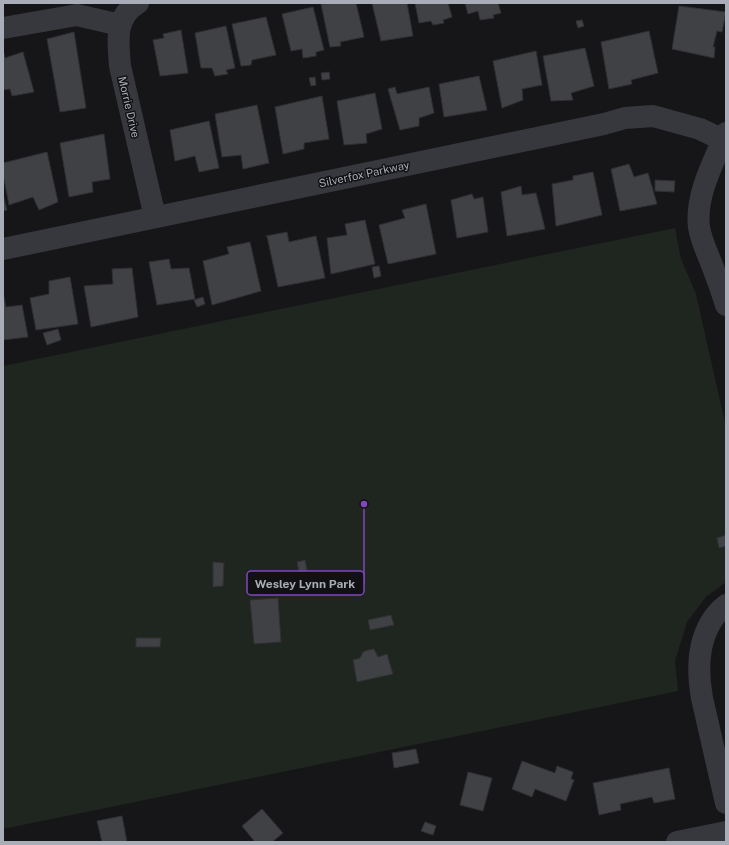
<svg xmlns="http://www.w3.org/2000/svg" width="729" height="845" viewBox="0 0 729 845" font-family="'Public Sans',sans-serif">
	<rect width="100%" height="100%" fill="#161618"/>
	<polygon fill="#1e261f" points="675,228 681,259 696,294 726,427 726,582 706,597 687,622 675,661 678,691 3,829 3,366"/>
	<g fill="#404145" stroke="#303034">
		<polygon points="327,3 356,3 364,37 340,42 341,46 330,47 321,4"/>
		<polygon points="372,3 407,3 413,36 381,41"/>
		<polygon points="415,3 448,3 452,17 443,20 444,23 433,25 431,21 419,23"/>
		<polygon points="465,3 498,3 501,13 493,15 494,18 480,20 478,11 468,14"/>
		<polygon points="679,6 726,12 722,32 717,31 713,47 715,47 714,58 672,49"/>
		<polygon points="313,7 324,50 316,52 316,56 303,58 302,49 291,51 282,14"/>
		<polygon points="266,17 276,55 252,60 251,65 241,66 232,24"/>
		<polygon points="582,20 584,26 578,28 576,21"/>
		<polygon points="226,26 235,68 226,70 228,74 215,76 212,68 201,68 195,33"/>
		<polygon points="181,30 188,73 160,76 153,40 164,38 163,34"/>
		<polygon points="649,31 658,73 631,80 632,84 609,89 601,42"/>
		<polygon points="74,32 86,108 60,112 47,39"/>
		<polygon points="585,48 594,86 571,93 573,100 551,101 543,56"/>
		<polygon points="536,51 542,85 522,89 523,100 502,108 493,61"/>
		<polygon points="23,52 34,92 12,96 10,89 3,90 3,53 4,53 5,58"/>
		<polygon points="329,72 330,79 322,80 321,73"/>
		<polygon points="479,76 487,110 444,117 439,84"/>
		<polygon points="315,77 316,85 311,86 309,78"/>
		<polygon points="395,87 397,94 429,87 434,113 419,118 419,126 400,130 388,89"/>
		<polygon points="375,93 382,129 366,134 367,143 344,145 337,101"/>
		<polygon points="322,96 329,139 304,143 304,149 283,154 275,107"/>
		<polygon points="257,105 269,163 243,169 241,155 222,157 215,114"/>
		<polygon points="209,121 219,168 199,172 195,156 175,161 170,130"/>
		<polygon points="104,134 110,179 92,182 93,192 69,197 60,143"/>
		<polygon points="47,152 58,202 39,210 33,197 9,205 3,174 3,163"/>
		<polygon points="629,164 634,177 648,173 657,204 620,211 611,169"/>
		<polygon points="593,172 602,215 556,226 552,184 573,180 573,176"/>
		<polygon points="655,180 675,181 674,192 655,191"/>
		<polygon points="521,186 522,195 536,193 545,229 507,236 501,192"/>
		<polygon points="3,194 7,210 3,211"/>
		<polygon points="472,194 474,199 483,197 488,232 457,238 451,200"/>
		<polygon points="426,204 436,254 388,264 379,225 405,218 402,210"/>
		<polygon points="365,220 375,264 331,274 327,238 347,235 345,224"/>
		<polygon points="287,232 289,242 316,236 325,278 278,287 267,236 266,236"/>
		<polygon points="250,242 261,291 212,305 203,261 229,254 227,247"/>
		<polygon points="169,259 171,269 189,268 195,299 157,305 149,262"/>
		<polygon points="379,266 381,276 374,278 372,267"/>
		<polygon points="132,268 138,317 91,327 84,286 113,284 112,269"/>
		<polygon points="70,277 78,324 36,330 30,298 49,294 49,281"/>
		<polygon points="3,292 6,307 22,305 28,337 3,340"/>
		<polygon points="203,297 205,304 197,307 194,300"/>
		<polygon points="58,329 61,340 47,345 43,333"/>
		<polygon points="726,535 726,546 719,548 717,538"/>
		<polygon points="305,560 310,584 302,586 297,562"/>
		<polygon points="213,562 224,563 223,586 213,587"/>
		<polygon points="278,598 281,642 254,644 250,600"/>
		<polygon points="391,615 394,625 370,630 368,620"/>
		<polygon points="136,638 161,638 160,647 136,647"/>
		<polygon points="374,649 378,657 387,654 393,674 357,682 353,660 360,658 363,652 368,650"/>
		<polygon points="416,749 419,763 394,768 392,753"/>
		<polygon points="522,761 555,773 557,766 573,772 571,779 574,780 566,801 535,789 532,797 512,789"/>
		<polygon points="669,768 675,799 654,803 652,797 620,804 621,810 599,815 593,783"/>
		<polygon points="468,772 492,778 483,811 460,805"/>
		<polygon points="262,809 283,833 272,842 255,842 242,826"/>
		<polygon points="122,816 127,842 102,842 97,821"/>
		<polygon points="425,822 436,826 433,835 421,831"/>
	</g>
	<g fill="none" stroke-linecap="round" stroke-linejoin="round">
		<g stroke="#37383d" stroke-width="22">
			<path d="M138,3C114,17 118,42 120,66L155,217"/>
			<polyline points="3,28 77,15 120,25"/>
			<path d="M726,133C714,161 695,196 699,227C701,240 707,252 712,265C717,278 722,292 726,305"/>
			<polyline points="3,249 604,124 625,118 653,116 700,129 723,140"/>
			<path d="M726,605C722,608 718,612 715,616C697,640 697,670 702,698L726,803"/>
			<polyline points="677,842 726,832"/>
		</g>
	</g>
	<g text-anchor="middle" stroke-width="3" stroke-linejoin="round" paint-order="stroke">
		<g font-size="11" fill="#a8adb8" stroke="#111113">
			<text transform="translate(129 107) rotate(77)" y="4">Morrie Drive</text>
			<text transform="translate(364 174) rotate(-12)" y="4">Silverfox Parkway</text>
		</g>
	</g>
	<path fill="none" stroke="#8446be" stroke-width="1.5" d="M364 504L364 583"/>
	<circle fill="#8446be" stroke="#111113" stroke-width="1.5" cx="364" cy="504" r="4"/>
	<rect fill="#111113" stroke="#8446be" stroke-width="1.5" x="247" y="571" width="117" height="24" rx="4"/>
	<g font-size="12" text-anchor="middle" font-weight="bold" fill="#a8adb8">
		<text x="305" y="588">Wesley Lynn Park</text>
	</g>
	<rect width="729" height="845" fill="none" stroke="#a8adb8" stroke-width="8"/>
</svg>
